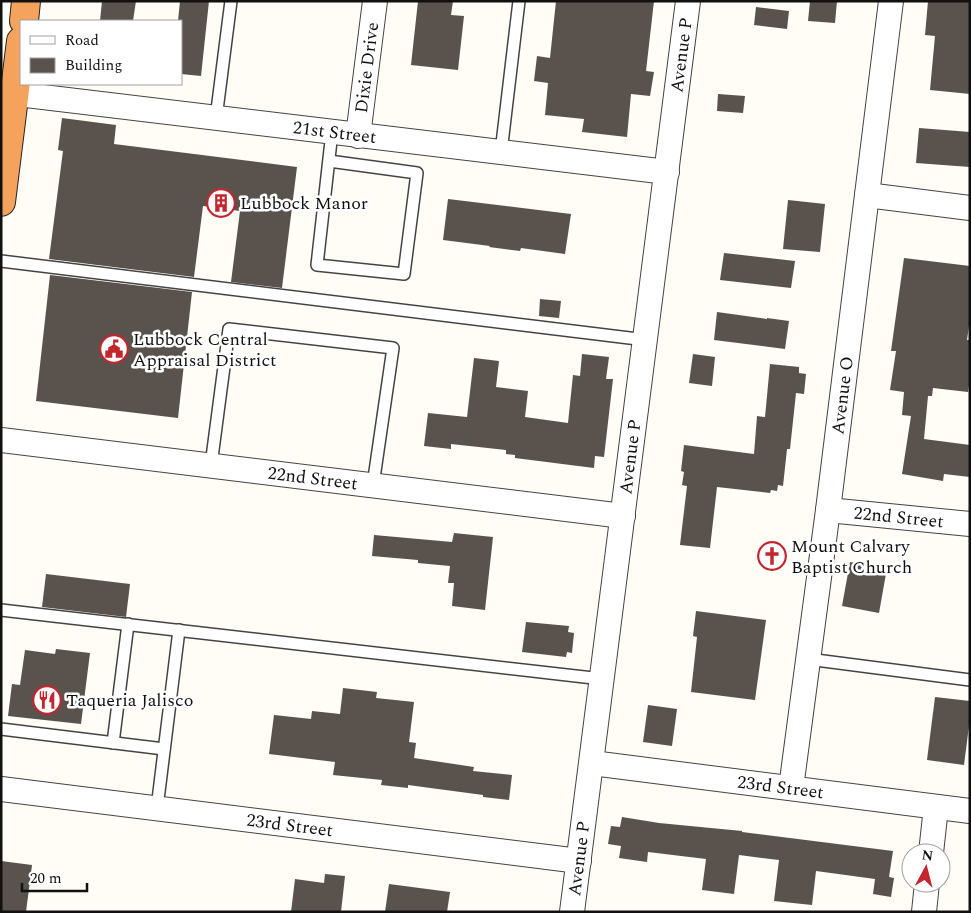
<svg xmlns="http://www.w3.org/2000/svg" width="971" height="913" viewBox="0 0 971 913" font-family="Spectral,serif">
	<rect width="100%" height="100%" fill="#fffdf5"/>
	<g fill="#5a524d">
		<polygon points="102,1 136,1 133,21 100,21"/>
		<polygon points="180,1 209,1 201,76 181,74 181,21 178,21"/>
		<polygon points="418,1 453,1 451,15 464,16 458,70 411,65"/>
		<polygon points="556,1 654,1 646,71 654,72 650,96 631,94 627,137 582,132 584,119 545,115 548,83 534,81 537,56 550,58"/>
		<polygon points="810,1 837,1 835,23 808,21"/>
		<polygon points="928,1 970,1 970,94 930,90 935,36 925,35"/>
		<polygon points="756,7 789,11 787,29 754,25"/>
		<polygon points="718,94 745,96 743,113 717,111"/>
		<polygon points="62,118 116,125 114,144 297,167 282,288 231,282 240,211 203,206 194,277 49,259 63,151 58,150"/>
		<polygon points="919,128 970,132 970,167 916,163"/>
		<polygon points="448,199 571,214 565,254 521,248 520,251 489,247 490,246 443,240"/>
		<polygon points="788,200 825,204 820,252 783,249"/>
		<polygon points="724,253 795,261 791,288 720,280"/>
		<polygon points="904,258 970,266 970,319 967,340 970,340 970,379 968,392 933,388 932,396 928,396 924,439 970,445 970,477 944,474 943,481 902,474 911,416 902,415 904,392 890,390 896,351 891,351"/>
		<polygon points="50,275 192,292 178,418 36,401"/>
		<polygon points="540,299 561,301 559,318 539,316"/>
		<polygon points="717,312 767,319 767,318 789,321 785,349 714,340"/>
		<polygon points="582,354 609,357 606,379 613,379 604,457 595,456 594,468 515,458 515,455 506,454 506,450 451,444 451,449 424,446 428,413 467,417 474,358 499,361 496,387 528,391 525,417 568,423 573,375 580,376"/>
		<polygon points="693,354 715,357 712,386 689,383"/>
		<polygon points="770,364 799,367 799,373 806,374 804,394 796,393 790,449 787,449 783,486 778,485 777,491 771,490 770,493 717,487 710,548 680,545 687,486 682,485 684,472 681,471 684,445 754,454 757,416 765,417"/>
		<polygon points="454,533 493,537 485,610 452,606 454,583 448,583 450,566 418,563 418,560 372,556 374,535 452,542"/>
		<polygon points="850,562 887,568 879,613 842,606"/>
		<polygon points="46,574 130,584 126,617 42,607"/>
		<polygon points="696,611 766,620 755,700 691,692 697,637 693,636"/>
		<polygon points="526,622 569,626 568,632 574,633 572,653 567,652 566,657 522,652"/>
		<polygon points="56,649 90,653 81,724 8,716 12,684 20,685 25,650 55,654"/>
		<polygon points="343,688 377,692 376,698 414,702 409,742 416,743 414,758 474,767 473,771 512,775 509,800 483,797 483,795 408,785 408,788 381,785 382,780 333,775 335,762 269,754 274,715 311,719 312,711 340,714"/>
		<polygon points="935,697 970,701 970,718 964,765 927,760"/>
		<polygon points="648,705 677,709 672,746 643,742"/>
		<polygon points="622,817 659,823 742,831 742,832 893,851 889,877 894,878 891,897 873,894 875,879 816,871 812,905 774,901 779,860 739,855 734,894 702,890 706,859 648,852 647,862 619,858 621,846 608,844 611,826 620,827"/>
		<polygon points="1,861 32,865 26,912 1,912"/>
		<polygon points="325,874 345,876 341,912 291,912 295,879 324,883"/>
		<polygon points="389,884 450,892 447,912 385,912"/>
	</g>
	<g fill="none" stroke-linecap="round" stroke-linejoin="round">
		<defs>
			<g id="lane">
				<polyline points="216,118 231,1"/>
				<polyline points="501,152 519,1"/>
				<polyline points="329,161 417,173 404,274 317,265 332,132"/>
				<polyline points="1,261 646,340"/>
				<polyline points="211,465 229,329 393,348 373,485"/>
				<polyline points="1,610 602,679"/>
				<polyline points="808,659 970,680"/>
				<polyline points="1,729 164,749"/>
				<polyline points="113,743 128,624"/>
				<polyline points="157,808 179,630"/>
			</g>
			<g id="street">
				<path id="s1" d="M1,92L667,172"/>
				<path id="s2" d="M358,136L375,1"/>
				<polyline points="867,195 970,208"/>
				<path id="s3" d="M1,440L623,516"/>
				<path id="s4" d="M828,510L970,524"/>
				<path id="s5" d="M592,763L970,811"/>
				<path id="s6" d="M791,788L828,510L891,1"/>
				<path id="s7" d="M1,789L579,861"/>
				<polyline points="931,853 936,807"/>
				<path id="s8" d="M572,912L688,1"/>
				<polyline points="924,912 927,883"/>
			</g>
			<g id="highway">
				<polyline points="24,21 26,1"/>
				<polyline points="1,202 21,41"/>
			</g>
		</defs>
		<use href="#lane" stroke="#444" stroke-width="14"/>
		<use href="#street" stroke="#444" stroke-width="26"/>
		<use href="#highway" stroke="#222" stroke-width="30"/>
		<use href="#lane" stroke="#fff" stroke-width="11"/>
		<use href="#street" stroke="#fff" stroke-width="24"/>
		<use href="#highway" stroke="#f5a25d" stroke-width="28"/>
	</g>
	<defs>
		<symbol id="building-ring" viewBox="-11 -11 22 22"><circle r="9.5" fill="#fff" stroke="#c4262e" stroke-width="1.5"/><path d="M-4-6H4V6H1V3H-1V6H-4ZM-2.5-4.3h1.7v1.8h-1.7ZM.8-4.3h1.7v1.8H.8ZM-2.5-1h1.7V.8h-1.7ZM.8-1h1.7V.8H.8Z" fill="#c4262e"/></symbol>
		<symbol id="civic-ring" viewBox="-11 -11 22 22"><circle r="9.5" fill="#fff" stroke="#c4262e" stroke-width="1.5"/><path d="M-.6-6.5H3V-4.5H.6V-3L4-1V1h2V6H-6V1h2V-1L-.6-3ZM-1.2 2.5V6h2.4V2.5Z" fill="#c4262e"/></symbol>
		<symbol id="church-ring" viewBox="-11 -11 22 22"><circle r="9.5" fill="#fff" stroke="#c4262e" stroke-width="1.5"/><path d="M-1.2-6h2.4v3.5h3.3v2.4h-3.3V6h-2.4V-.1h-3.3v-2.4h3.3Z" fill="#c4262e"/></symbol>
		<symbol id="restaurant-ring" viewBox="-11 -11 22 22"><circle r="9.5" fill="#fff" stroke="#c4262e" stroke-width="1.5"/><path d="M-5-6h1v4h1v-4h1v4h1v-4h1v5L-1.5 .5V6h-2V.5L-5-1ZM5-6V6H3V1.5H1.5Q1.5-4 5-6Z" fill="#c4262e"/></symbol>
	</defs>
	<g fill-rule="evenodd">
		<use href="#building-ring" x="205" y="187" width="32" height="32"/>
		<use href="#civic-ring" x="98" y="333" width="32" height="32"/>
		<use href="#church-ring" x="756" y="540" width="32" height="32"/>
		<use href="#restaurant-ring" x="31" y="684" width="32" height="32"/>
	</g>
	<g text-anchor="middle" stroke-width="5" stroke-linejoin="round" paint-order="stroke">
		<g font-size="18" fill="#111" stroke="#fff">
			<text dy="6" stroke="none"><textPath href="#s8" startOffset="864">Avenue P</textPath></text>
			<text dy="6" stroke="none"><textPath href="#s2" startOffset="69">Dixie Drive</textPath></text>
			<text dy="6" stroke="none"><textPath href="#s1" startOffset="336">21st Street</textPath></text>
			<text dy="6" stroke="none"><textPath href="#s6" startOffset="396">Avenue O</textPath></text>
			<text dy="6" stroke="none"><textPath href="#s8" startOffset="459">Avenue P</textPath></text>
			<text dy="6" stroke="none"><textPath href="#s3" startOffset="314">22nd Street</textPath></text>
			<text dy="6" stroke="none"><textPath href="#s4" startOffset="71">22nd Street</textPath></text>
			<text dy="6" stroke="none"><textPath href="#s5" startOffset="190">23rd Street</textPath></text>
			<text dy="6" stroke="none"><textPath href="#s7" startOffset="291">23rd Street</textPath></text>
			<text dy="6" stroke="none"><textPath href="#s8" startOffset="54">Avenue P</textPath></text>
		</g>
		<g font-size="18" fill="#111" stroke="#fff" text-anchor="start">
			<text x="240" y="209">Lubbock Manor</text>
			<text x="133" y="345">Lubbock Central<tspan x="133" dy="21">Appraisal District</tspan></text>
			<text x="791" y="552">Mount Calvary<tspan x="791" dy="21">Baptist Church</tspan></text>
			<text x="66" y="706">Taqueria Jalisco</text>
		</g>
	</g>
	<rect width="971" height="913" fill="none" stroke="#111111" stroke-width="5"/>
	<rect x="20" y="20" width="162" height="65" fill="#ffffff" stroke="#a0a0a0"/>
	<rect x="30" y="36" width="25" height="8" fill="#ffffff" stroke="#a0a0a0"/>
	<text x="65" y="45" font-size="15" fill="#111111">Road</text>
	<rect x="30" y="58" width="25" height="15" fill="#5a524d" stroke="#a0a0a0"/>
	<text x="65" y="70" font-size="15" fill="#111111">Building</text>
	<g transform="translate(926 868) rotate(7)"><circle r="24" fill="#ffffff" stroke="#a0a0a0"/>
	<path d="M0-4L9 19L0 12L-9 19Z" fill="#c4262e"/>
	<text y="-8" font-size="14" font-weight="bold" text-anchor="middle" fill="#111111">N</text>
	</g>
	<path d="M22 883v8h65v-8" fill="none" stroke="#111111" stroke-width="2.5"/>
	<text x="30" y="883" font-size="15" fill="#111111" stroke="#ffffff" stroke-width="4" paint-order="stroke">20 m</text>
</svg>
